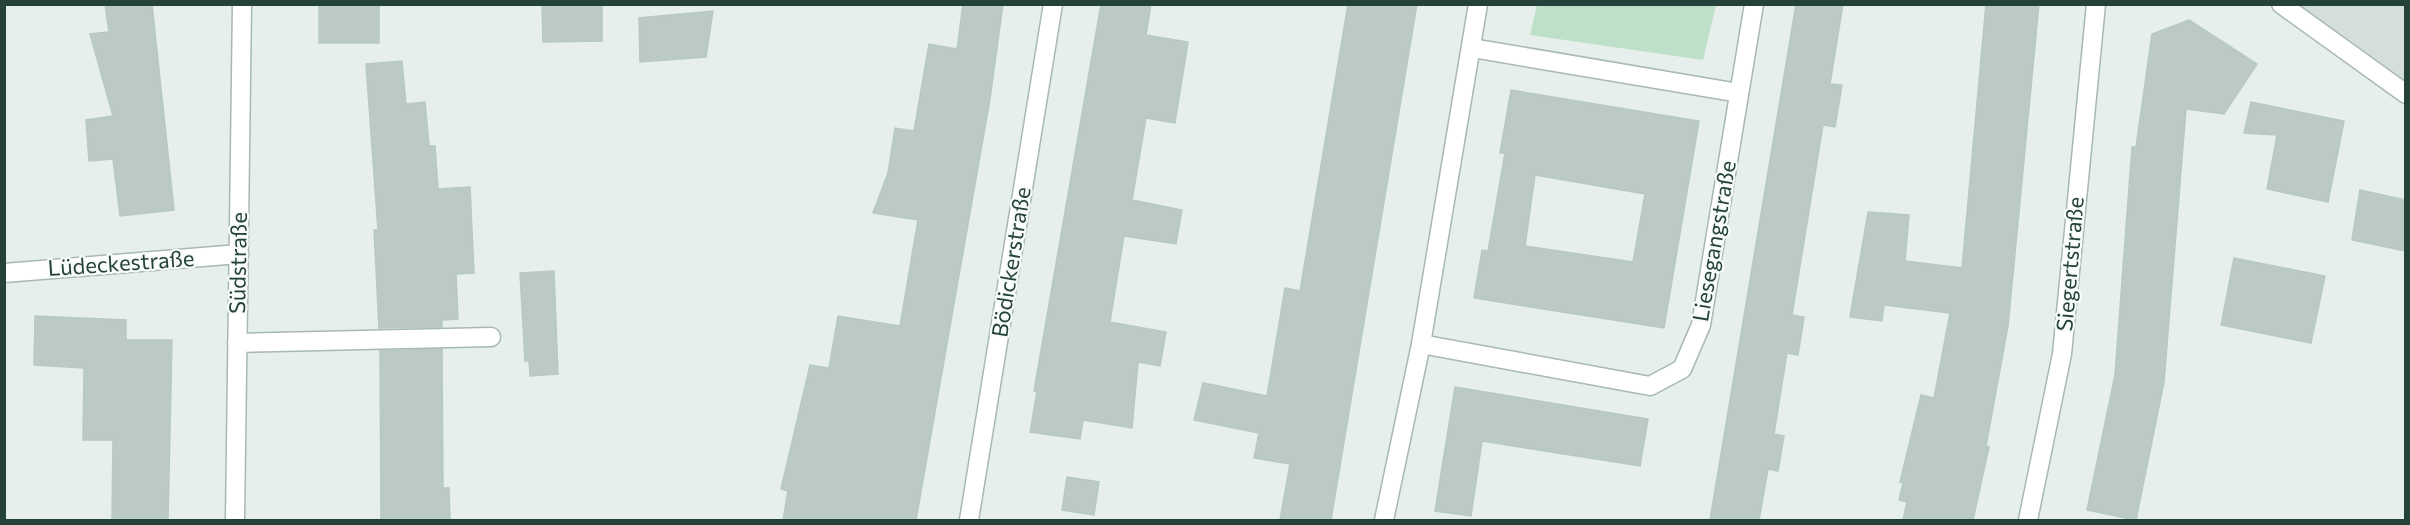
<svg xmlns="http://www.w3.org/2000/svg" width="2410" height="525" viewBox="0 0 2410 525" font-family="Commissioner,sans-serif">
	<rect width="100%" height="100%" fill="#e6efeb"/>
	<polygon fill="#d4dfda" points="2281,5 2405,5 2405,94"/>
	<polygon fill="#bfe0c8" points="1537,5 1537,4 1716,5 1703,60 1530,35"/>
	<g fill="#bbcac4" stroke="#b8c9c2" stroke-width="1.5" fill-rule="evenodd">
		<polygon points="105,4 152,4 174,210 120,216 113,159 89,161 86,120 113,116 90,34 109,32"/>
		<rect x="319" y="4" width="60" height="39"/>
		<polygon points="542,4 602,4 602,41 543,42"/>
		<polygon points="963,4 1003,4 990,99 916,520 783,520 788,491 781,489 810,365 829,368 838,316 900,326 918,220 873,213 888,173 895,128 914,131 929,44 957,49"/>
		<polygon points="1101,4 1151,4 1146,35 1188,42 1175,123 1146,118 1132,200 1182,210 1176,244 1124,236 1110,322 1166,332 1160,366 1138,362 1132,428 1083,420 1080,439 1030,432 1037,392 1034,391"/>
		<polygon points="1348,4 1417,4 1331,520 1280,520 1290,464 1254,458 1259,433 1194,420 1203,383 1267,396 1285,288 1300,291"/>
		<polygon points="1796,4 1843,4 1830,84 1842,85 1835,127 1823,125 1792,315 1804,317 1798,355 1787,353 1774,434 1784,436 1778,471 1768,469 1759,520 1710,520"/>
		<polygon points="1986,4 2039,4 2008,326 1986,446 1989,447 1973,520 1903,520 1907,502 1899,500 1903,483 1900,482 1921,395 1934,398 1950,313 1884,305 1882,321 1850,317 1868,212 1909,215 1905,261 1962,268"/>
		<polygon points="713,11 706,57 640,62 639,18"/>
		<polygon points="2189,20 2257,64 2224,114 2186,109 2164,382 2136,520 2087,510 2115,375 2132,147 2136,147 2152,34"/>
		<polygon points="402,61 406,104 425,102 429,146 435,146 438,189 470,187 474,273 456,274 458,319 442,320 442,327 379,328 374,230 378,230 366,64"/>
		<path d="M1511,90L1699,121L1664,328L1474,298L1482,250L1488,251L1505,153H1500ZM1535,175L1645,194L1633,262L1525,246Z"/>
		<polygon points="2251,102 2344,121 2328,202 2267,189 2277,135 2244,133"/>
		<polygon points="2360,190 2406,200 2406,251 2352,240"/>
		<polygon points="2234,258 2325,276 2311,343 2221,325"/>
		<polygon points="554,271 558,374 530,376 529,361 525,361 520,273"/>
		<polygon points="35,316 126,320 126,340 172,340 168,520 112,520 113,440 83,440 84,368 34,365"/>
		<polygon points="442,349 443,488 449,488 450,520 381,520 380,351"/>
		<polygon points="1455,387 1648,419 1640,466 1482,441 1471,516 1435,511"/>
		<polygon points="1067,477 1099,482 1094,515 1062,510"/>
	</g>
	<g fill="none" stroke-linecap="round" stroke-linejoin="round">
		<defs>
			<g id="minor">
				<polyline points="2281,4 2406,94"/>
				<polyline points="1472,48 1739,93"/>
				<polyline points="4,273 239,254"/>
				<polyline points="237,343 491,337"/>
				<polyline points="1421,344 1650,386 1682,369 1701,325 1754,4"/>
				<polyline points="235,520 242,4"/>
				<polyline points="969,520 1053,4"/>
				<polyline points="1384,520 1421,344 1478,4"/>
				<polyline points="2028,520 2062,354 2096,4"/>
			</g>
		</defs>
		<use href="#minor" stroke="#a8b8b2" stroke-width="21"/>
		<use href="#minor" stroke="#fff" stroke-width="18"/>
	</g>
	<g text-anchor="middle" stroke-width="4.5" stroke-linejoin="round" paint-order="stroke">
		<g font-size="22" fill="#24423a" stroke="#f7fbf9">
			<text transform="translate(1714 241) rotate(-80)" y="8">Liesegangstraße</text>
			<text transform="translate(1011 262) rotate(-81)" y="8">Bödickerstraße</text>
			<text transform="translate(121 263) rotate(-4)" y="8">Lüdeckestraße</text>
			<text transform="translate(238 263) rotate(-89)" y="8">Südstraße</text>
			<text transform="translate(2070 264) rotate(-85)" y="8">Siegertstraße</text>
		</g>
	</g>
	<rect width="2410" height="525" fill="none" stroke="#24423a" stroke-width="12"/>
</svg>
